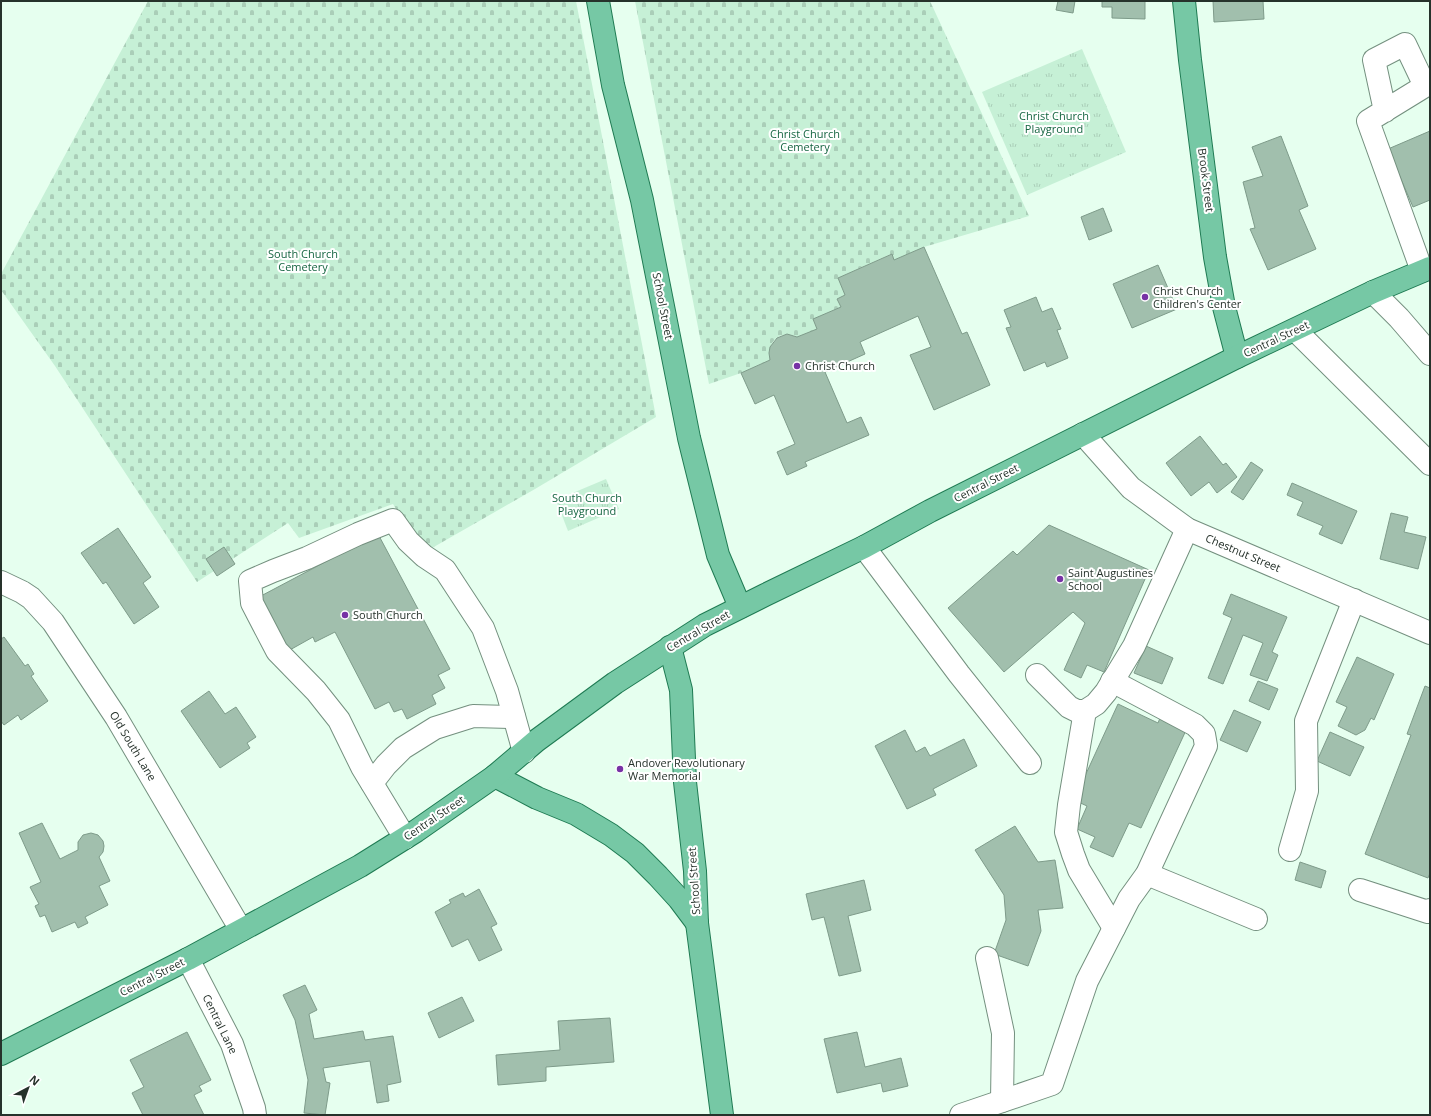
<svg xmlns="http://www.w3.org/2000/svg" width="1431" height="1116" viewBox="0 0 1431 1116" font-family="'Open Sans',sans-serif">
	<defs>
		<pattern id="grass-tufts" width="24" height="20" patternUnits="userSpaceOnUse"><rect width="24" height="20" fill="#c6f0d6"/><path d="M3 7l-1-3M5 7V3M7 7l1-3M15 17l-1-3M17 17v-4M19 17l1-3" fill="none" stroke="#aaceb8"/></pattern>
		<pattern id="cemetery-stones" width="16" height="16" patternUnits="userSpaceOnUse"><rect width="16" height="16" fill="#c6f0d6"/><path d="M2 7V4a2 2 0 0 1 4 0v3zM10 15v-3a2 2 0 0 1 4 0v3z" fill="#aaceb8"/></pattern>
	</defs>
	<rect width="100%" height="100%" fill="#e6ffef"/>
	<g fill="url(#grass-tufts)">
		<polygon points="1082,49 1126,152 1027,195 982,92"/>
		<polygon points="606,479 619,509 568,531 556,500"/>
	</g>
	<g fill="url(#cemetery-stones)">
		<path d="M148,1H576L656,417L535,489L432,548C414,540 403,520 393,504L299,538L288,523L197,582L55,366L1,290V274Z"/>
		<path d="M635,1H930L1029,216L924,247L894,260L891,254L838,278L845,295L837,299L841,307L813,319L817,329L797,337C779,329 767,342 770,360L741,373L709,384Z"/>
	</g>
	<g fill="#a1bfad" stroke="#7e9b8a">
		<polygon points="1058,1 1075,1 1073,13 1056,10"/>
		<polygon points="1102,1 1145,1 1145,19 1112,18 1112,7 1102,7"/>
		<polygon points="1213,1 1263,1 1264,19 1214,22"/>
		<polygon points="1430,131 1430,200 1413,207 1388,149"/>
		<polygon points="1281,136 1308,206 1299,210 1316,249 1268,270 1250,229 1255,228 1243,182 1263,176 1252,147"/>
		<polygon points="1103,208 1112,231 1089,240 1081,217"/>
		<polygon points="924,247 962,334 967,332 990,385 934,410 910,355 931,347 918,316 860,342 865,354 825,372 847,423 861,417 869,435 805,462 807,466 787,475 777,452 795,444 774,395 755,404 741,373 770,360 769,353 770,347 777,338 787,334 797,337 817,329 813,319 841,307 837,299 845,295 838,278 892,254 894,260"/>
		<polygon points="1158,265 1177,309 1132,328 1113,284"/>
		<polygon points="1036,297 1042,312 1052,308 1061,329 1057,330 1068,358 1047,367 1045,362 1024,371 1006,328 1011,327 1004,310"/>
		<polygon points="1200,436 1223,465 1226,463 1237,477 1217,493 1209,482 1191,496 1166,463"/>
		<polygon points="1251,462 1263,470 1243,500 1231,492"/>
		<polygon points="1292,483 1357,511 1342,544 1319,534 1323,526 1297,515 1303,502 1287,495"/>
		<polygon points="1391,513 1408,517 1404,532 1426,537 1418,569 1380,559"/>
		<polygon points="1049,525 1149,570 1104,672 1087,665 1081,678 1064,670 1085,623 1073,612 1004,672 948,608 1013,551 1017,555"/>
		<polygon points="118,528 151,577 143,583 159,607 134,624 106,582 103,584 81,553"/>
		<polygon points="378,534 450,669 438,675 445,688 432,695 436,704 407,719 402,709 394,712 389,702 375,709 335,632 315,642 313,637 288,651 259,597"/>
		<polygon points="224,547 235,564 217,576 206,559"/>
		<polygon points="1231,594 1287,617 1272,652 1278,655 1267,681 1250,675 1263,643 1243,635 1223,684 1208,678 1232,618 1223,614"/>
		<polygon points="4,637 25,666 28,664 34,674 31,676 48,701 21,720 18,715 4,725 1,721 1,639"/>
		<polygon points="1146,646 1173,658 1162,684 1134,673"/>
		<polygon points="1357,657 1394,674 1374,720 1371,718 1365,730 1356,735 1338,726 1347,707 1336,702"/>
		<polygon points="1258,681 1278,689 1269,710 1249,701"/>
		<polygon points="1425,686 1430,688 1430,873 1428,878 1365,854 1411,735 1407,734"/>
		<polygon points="209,691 225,714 236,707 256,737 247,743 250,748 220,768 181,711"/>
		<polygon points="1118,704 1158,723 1162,713 1188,726 1141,828 1129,823 1113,857 1090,847 1095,837 1077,829 1087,806 1074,800"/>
		<polygon points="1234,710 1261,722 1247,752 1220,740"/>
		<polygon points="905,730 916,752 925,747 930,756 964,739 977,766 933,789 936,795 907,809 875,746"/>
		<polygon points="1330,732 1364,747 1350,776 1317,761"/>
		<polygon points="42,823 60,859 78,850 78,842 83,835 91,833 98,835 103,841 104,846 103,852 99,857 110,881 99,886 108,905 85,917 88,923 78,928 75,922 52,932 45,915 40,917 35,906 39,904 30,887 41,882 19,833"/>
		<polygon points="1015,826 1038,862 1055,860 1063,908 1038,910 1041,931 1028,966 994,954 1006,920 1004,895 975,850"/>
		<polygon points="1300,862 1326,871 1321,888 1295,880"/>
		<polygon points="864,880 871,910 848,916 861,971 839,976 824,917 812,920 806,894"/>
		<polygon points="479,889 497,924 491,927 502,950 479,961 468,939 452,947 435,912 451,903 449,900 463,893 465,897"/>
		<polygon points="305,985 317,1010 309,1014 314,1039 363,1031 365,1040 393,1036 401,1082 387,1085 389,1101 377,1103 370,1061 323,1068 326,1082 330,1083 325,1115 304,1113 308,1080 295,1020 283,995"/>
		<polygon points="462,997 474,1021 439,1038 428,1013"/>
		<polygon points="610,1018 614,1062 546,1067 546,1081 498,1085 496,1055 560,1050 558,1021"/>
		<polygon points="187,1032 211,1080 199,1086 202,1091 194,1095 204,1115 143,1115 132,1093 144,1087 130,1060"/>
		<polygon points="857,1032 865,1067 901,1058 908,1086 883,1092 881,1083 837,1093 824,1039"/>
	</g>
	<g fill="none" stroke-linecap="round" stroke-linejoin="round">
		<defs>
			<g id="minor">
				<polyline points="1385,111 1374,60 1405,44 1425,86 1368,121 1422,271"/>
				<polyline points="1373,292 1399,318 1430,354"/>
				<polyline points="1295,330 1430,464"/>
				<polyline points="1083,434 1131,488 1187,529 1430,633"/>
				<polyline points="864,547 959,674 1030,763"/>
				<polyline points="1,582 22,592 31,598 53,622 116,717 241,930"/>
				<polyline points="1037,675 1069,707 1077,711 1085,711 1096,704 1106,692 1134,646 1187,529"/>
				<polyline points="1085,711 1069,805 1066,832 1073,854 1079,870 1114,928"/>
				<polyline points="372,783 386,765 403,748 435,728 473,716 514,717"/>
				<polyline points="405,838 362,767 339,720 316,691 277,651 252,603 250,581 273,571 307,558 358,534 393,520 408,541 424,556 445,570 483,628 507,691 524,752"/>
				<polyline points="1290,850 1307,791 1306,721 1354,600"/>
				<polyline points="1147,874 1256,919"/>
				<polyline points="1360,890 1428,912 1430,910"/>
				<polyline points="987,958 1003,1033 1002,1101"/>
				<polyline points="188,959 232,1044 254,1108 255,1115"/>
				<polyline points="961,1115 1052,1084 1087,981 1129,899 1147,874 1206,746 1204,734 1195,725 1112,681"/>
			</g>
			<g id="major">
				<polyline points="598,1 613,85 642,200 689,438 718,555 740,607"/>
				<polyline points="1184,1 1190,60 1215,257 1224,307 1237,357"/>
				<polyline points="670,647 681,690 685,782 695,871 697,923 722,1115"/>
				<polyline points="495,776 537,798 576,814 611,835 635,853 658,876 679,899 697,923"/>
				<polyline points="1,1054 188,959 360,866 416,831 495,776 536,741 615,683 705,625 765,595 864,547 930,511 1237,357 1373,292 1430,268"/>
			</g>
		</defs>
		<use href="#minor" stroke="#74907f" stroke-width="24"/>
		<use href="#major" stroke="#1f7b53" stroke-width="24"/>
		<use href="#minor" stroke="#fff" stroke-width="22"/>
		<use href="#major" stroke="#76c8a5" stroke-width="22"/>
	</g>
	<g fill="#7732a5" stroke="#fff" stroke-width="1.5">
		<circle cx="1145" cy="297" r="4"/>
		<circle cx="797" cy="366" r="4"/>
		<circle cx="1060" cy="579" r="4"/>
		<circle cx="345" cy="615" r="4"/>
		<circle cx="620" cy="769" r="4"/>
	</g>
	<g text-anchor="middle" stroke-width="4" stroke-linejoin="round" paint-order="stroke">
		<g font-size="11" fill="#156541" stroke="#fff">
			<text x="1054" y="120">Christ Church<tspan x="1054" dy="13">Playground</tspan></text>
			<text x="805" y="138">Christ Church<tspan x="805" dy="13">Cemetery</tspan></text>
			<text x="303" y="258">South Church<tspan x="303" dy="13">Cemetery</tspan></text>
			<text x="587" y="502">South Church<tspan x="587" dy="13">Playground</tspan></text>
		</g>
		<g font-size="11" fill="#26322b" stroke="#fff">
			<text transform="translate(1206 180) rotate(83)" y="4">Brook Street</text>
			<text transform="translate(663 306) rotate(79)" y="4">School Street</text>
			<text transform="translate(1276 339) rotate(-25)" y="4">Central Street</text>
			<text transform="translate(986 483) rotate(-27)" y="4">Central Street</text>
			<text transform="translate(1243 553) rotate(23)" y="4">Chestnut Street</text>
			<text transform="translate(698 631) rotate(-30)" y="4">Central Street</text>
			<text transform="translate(133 746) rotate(59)" y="4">Old South Lane</text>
			<text transform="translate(434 818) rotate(-34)" y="4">Central Street</text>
			<text transform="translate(694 881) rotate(-94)" y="4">School Street</text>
			<text transform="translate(152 977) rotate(-27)" y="4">Central Street</text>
			<text transform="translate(220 1024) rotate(64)" y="4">Central Lane</text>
		</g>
		<g font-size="11" fill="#26322b" stroke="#fff" text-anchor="start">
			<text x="1153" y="295">Christ Church<tspan x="1153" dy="13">Children's Center</tspan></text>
			<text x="805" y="370">Christ Church</text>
			<text x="1068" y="577">Saint Augustines<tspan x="1068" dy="13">School</tspan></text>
			<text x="353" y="619">South Church</text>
			<text x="628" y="767">Andover Revolutionary<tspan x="628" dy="13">War Memorial</tspan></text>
		</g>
	</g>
	<rect width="1431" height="1116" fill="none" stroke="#26322b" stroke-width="4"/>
	<g transform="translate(28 1088) rotate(41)" stroke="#ffffff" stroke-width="3" paint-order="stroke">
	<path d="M0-3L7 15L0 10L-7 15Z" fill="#26322b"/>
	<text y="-6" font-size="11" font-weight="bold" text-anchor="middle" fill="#26322b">N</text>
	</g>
</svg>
